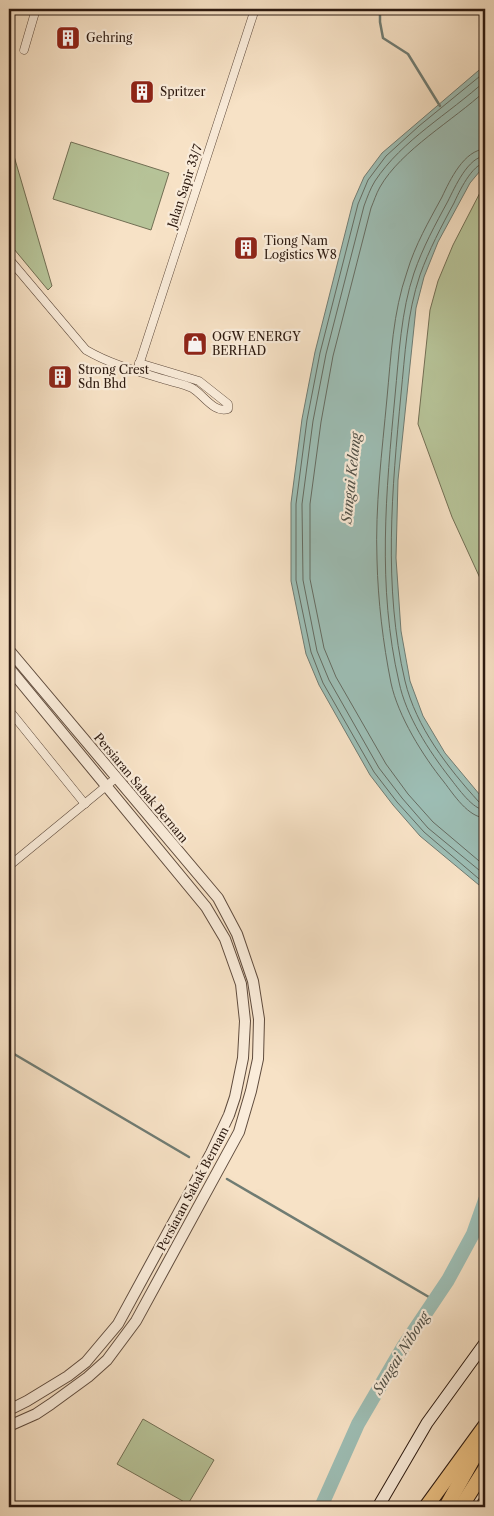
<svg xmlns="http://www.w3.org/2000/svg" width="494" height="1516" viewBox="0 0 494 1516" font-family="'Libre Caslon Text',serif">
	<rect width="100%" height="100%" fill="#f7e2c6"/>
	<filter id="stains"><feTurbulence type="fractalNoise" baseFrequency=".004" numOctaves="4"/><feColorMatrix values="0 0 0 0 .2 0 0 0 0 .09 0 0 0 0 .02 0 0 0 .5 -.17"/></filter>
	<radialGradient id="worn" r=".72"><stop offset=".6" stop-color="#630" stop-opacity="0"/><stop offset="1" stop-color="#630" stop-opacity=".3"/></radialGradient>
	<g fill="#b7c499" stroke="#726f54">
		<polygon points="9,139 52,286 48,290 9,243"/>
		<polygon points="71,142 169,173 151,230 53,199"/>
		<polygon points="485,183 485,589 452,517 418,424 430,310 438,281 453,245"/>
		<polygon points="143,1419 214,1460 188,1504 117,1464"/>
	</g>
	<polygon fill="#9dbeb5" stroke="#707c73" points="485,65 485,165 470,183 438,242 424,277 416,308 398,480 396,558 401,631 410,681 423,716 445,753 485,801 485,890 420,836 393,805 370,775 319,685 306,654 291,581 291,503 302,419 315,352 353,202 364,177 382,153"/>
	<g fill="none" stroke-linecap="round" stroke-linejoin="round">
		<g stroke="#656c62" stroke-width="1">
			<polyline points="485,72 419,126 386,156 368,180 358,204 320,353 307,420 296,504 296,580 311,652 323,683 374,772 397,802 424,832 485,884"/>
			<path d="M485,81C449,114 402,140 375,181C370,189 367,198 364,206L326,354L313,421L302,504L303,580L317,651L329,680L379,768L402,798L428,828L485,875"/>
			<path d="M485,91C454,120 401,150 380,187C376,194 374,201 371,208L333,356L321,422L310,504V579L324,648L336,677L386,764L408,794L433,822L485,866"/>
			<path d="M485,149C464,150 450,180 442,197C429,221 415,245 407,272C393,312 391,356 387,398C382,452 375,506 377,560C378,601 383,643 391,683C398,716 423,756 444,782C454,795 468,817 485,818"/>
			<path d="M485,156C468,157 455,187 448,201C435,225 423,247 414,273C401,311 399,355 395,396C386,491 377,587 399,682C406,716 429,751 450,778C458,788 473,810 485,810"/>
			<path d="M485,163C472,164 459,192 454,203C441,227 429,250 420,275C407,313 405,355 401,394C392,489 383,587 405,681C416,727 448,768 479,802L485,804"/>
		</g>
		<g stroke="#707c73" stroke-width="2.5">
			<polyline points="380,9 380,22 383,38 408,54 440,106"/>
			<polyline points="9,1051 189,1157"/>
			<polyline points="227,1179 434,1300"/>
		</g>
		<polyline stroke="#9dbeb5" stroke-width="14" points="321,1507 358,1424 403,1347 448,1280 473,1234 485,1200"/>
		<defs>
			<g id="minor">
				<polyline points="24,50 36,9"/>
				<path d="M9,259L86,350C110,364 136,371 163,379C172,382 184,384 192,388C203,394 214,414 228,409V404L199,381L139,363"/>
				<polyline points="137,371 255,9"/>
				<polyline points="9,710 85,804"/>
				<polyline points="9,866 116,778"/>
			</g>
			<g id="tertiary">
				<polyline points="9,650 218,898 237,934 253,981 259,1019 258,1059 251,1091 239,1132 136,1321 107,1360 88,1377 51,1404 36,1414 9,1426"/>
				<polyline points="9,668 206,907 225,939 241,984 245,1021 243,1058 235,1097 229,1115 211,1153 118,1324 86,1362 68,1376 27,1401 9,1410"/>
			</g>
			<polyline id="secondary" points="378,1507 427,1423 485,1343"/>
			<g id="motorway">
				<polyline points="426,1507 485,1426"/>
				<polyline points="446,1507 482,1443"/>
				<polyline points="461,1507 485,1469"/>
				<polyline points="483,1507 485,1503"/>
			</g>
		</defs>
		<use href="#minor" stroke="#604c3e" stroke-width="9"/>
		<use href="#tertiary" stroke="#604c3e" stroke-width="12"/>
		<use href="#secondary" stroke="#2d1a10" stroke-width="13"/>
		<use href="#motorway" stroke="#2d1a10" stroke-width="16"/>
		<use href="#minor" stroke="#faecda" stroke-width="8"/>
		<use href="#tertiary" stroke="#faecda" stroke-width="10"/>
		<use href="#secondary" stroke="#faecda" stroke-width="11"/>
		<use href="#motorway" stroke="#ecc183" stroke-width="14"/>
	</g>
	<defs>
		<symbol id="building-square" viewBox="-11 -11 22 22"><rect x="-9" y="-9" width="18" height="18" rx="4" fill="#8f2418" stroke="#faecda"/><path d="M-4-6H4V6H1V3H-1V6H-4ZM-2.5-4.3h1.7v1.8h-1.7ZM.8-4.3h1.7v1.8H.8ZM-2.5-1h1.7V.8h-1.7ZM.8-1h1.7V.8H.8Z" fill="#fff"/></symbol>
		<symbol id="shop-square" viewBox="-11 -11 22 22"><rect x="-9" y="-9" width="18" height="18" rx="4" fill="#8f2418" stroke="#faecda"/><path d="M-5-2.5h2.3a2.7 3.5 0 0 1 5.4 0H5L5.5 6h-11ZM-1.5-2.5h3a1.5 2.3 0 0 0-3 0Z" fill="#fff"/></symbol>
	</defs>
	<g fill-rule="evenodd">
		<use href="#building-square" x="54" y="24" width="28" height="28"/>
		<use href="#building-square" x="128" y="78" width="28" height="28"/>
		<use href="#building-square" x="232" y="234" width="28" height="28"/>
		<use href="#shop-square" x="181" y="330" width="28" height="28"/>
		<use href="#building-square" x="46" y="363" width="28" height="28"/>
	</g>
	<g text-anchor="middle" stroke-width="4.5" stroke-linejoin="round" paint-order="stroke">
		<g font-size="12" fill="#2d1a10" stroke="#faecda" text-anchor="start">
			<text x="86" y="42">Gehring</text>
			<text x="160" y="96">Spritzer</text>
			<text x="264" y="245">Tiong Nam<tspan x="264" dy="14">Logistics W8</tspan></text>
			<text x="212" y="341">OGW ENERGY<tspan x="212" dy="14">BERHAD</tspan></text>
			<text x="78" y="374">Strong Crest<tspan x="78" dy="14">Sdn Bhd</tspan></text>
		</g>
		<g font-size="12" fill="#2d1a10" stroke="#faecda">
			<text transform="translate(185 186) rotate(-72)" y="4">Jalan Sapir 33/7</text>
			<text transform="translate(141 788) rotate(50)" y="4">Persiaran Sabak Bernam</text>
			<text transform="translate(193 1189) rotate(-62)" y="4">Persiaran Sabak Bernam</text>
		</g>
		<g font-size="14" font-style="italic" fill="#54534a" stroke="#faecda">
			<text transform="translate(351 478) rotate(-84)" y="5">Sungai Kelang</text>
			<text transform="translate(401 1353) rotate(-58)" y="5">Sungai Nibong</text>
		</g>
	</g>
	<rect width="494" height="1516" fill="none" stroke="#f7e2c6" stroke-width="30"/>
	<rect x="10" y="10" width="474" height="1496" fill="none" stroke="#2d1a10" stroke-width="2.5"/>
	<rect x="15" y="15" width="464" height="1486" fill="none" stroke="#2d1a10"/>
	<rect width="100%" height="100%" filter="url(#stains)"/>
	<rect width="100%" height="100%" fill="url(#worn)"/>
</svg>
